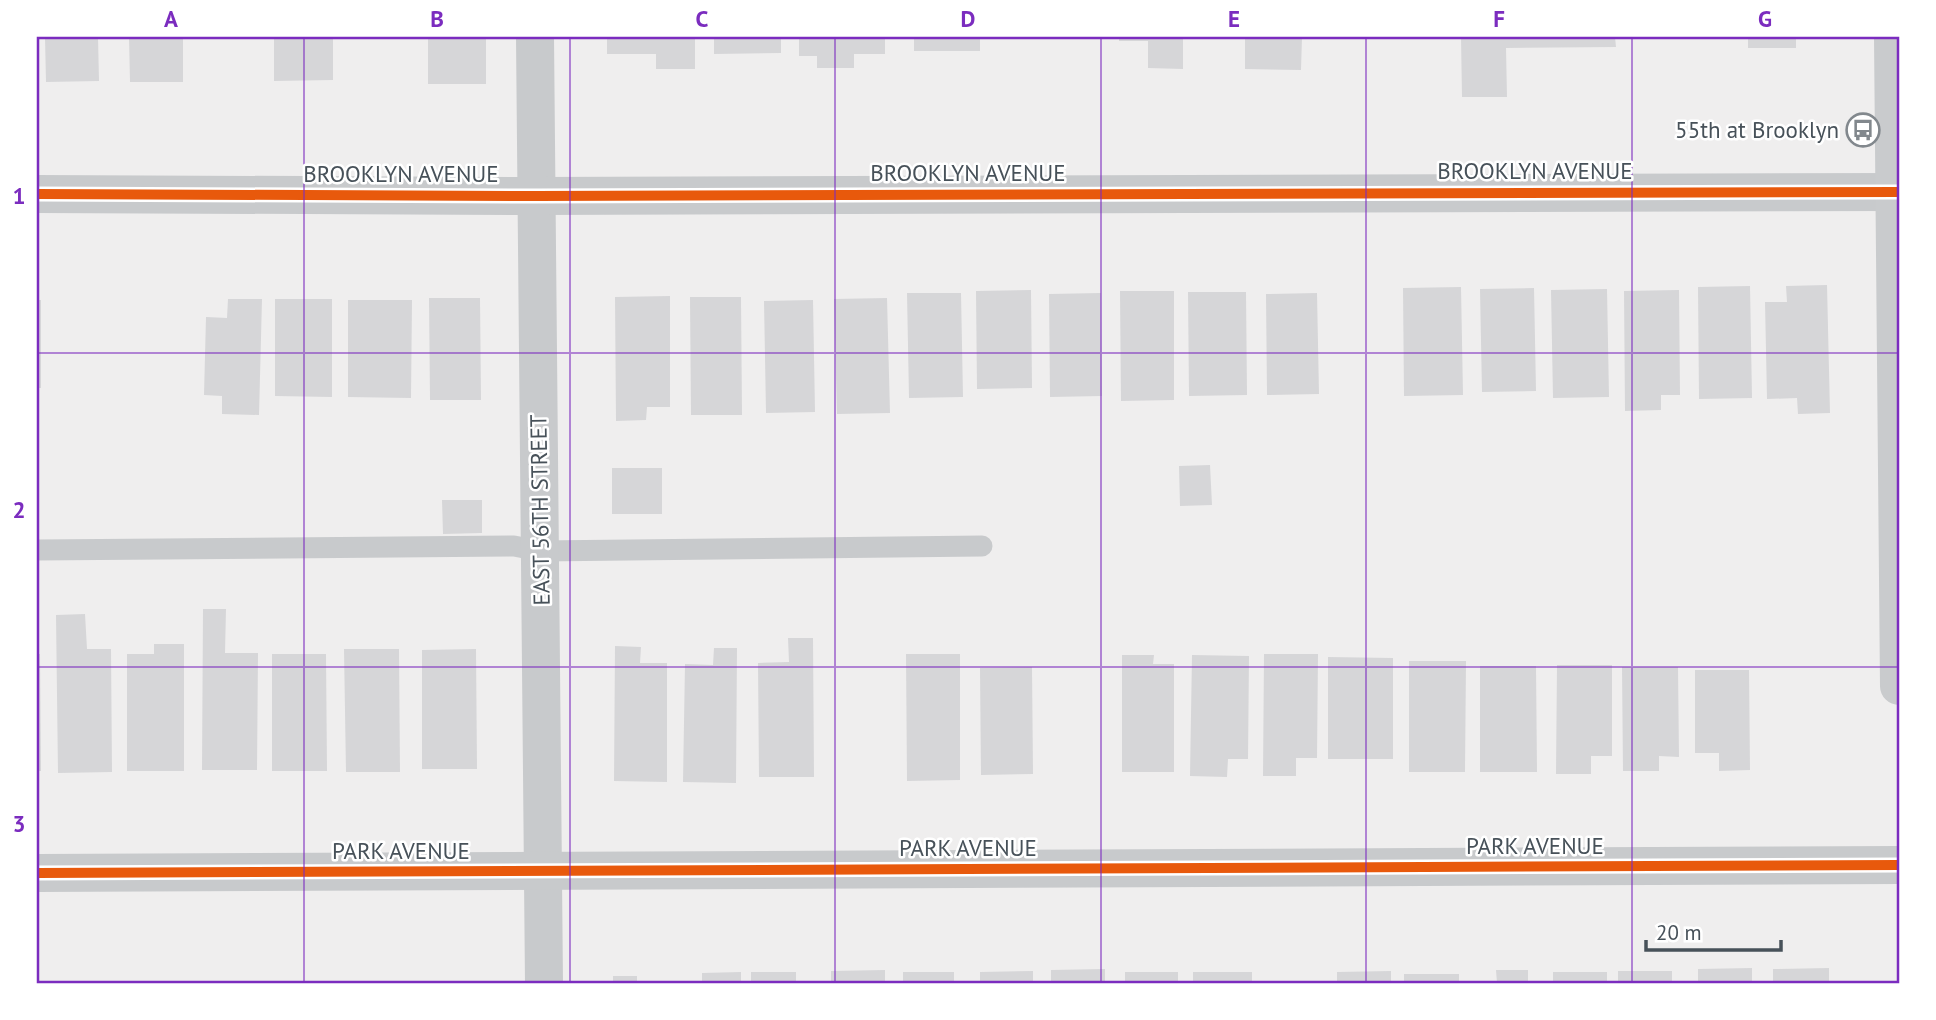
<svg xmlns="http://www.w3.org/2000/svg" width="1936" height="1020" viewBox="0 0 1936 1020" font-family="'PT Sans',sans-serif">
	<rect width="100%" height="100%" fill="#efeeee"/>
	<g fill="#d6d6d8">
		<polygon points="45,37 98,37 99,81 46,82"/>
		<polygon points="129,37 183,37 183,82 130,82"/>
		<polygon points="274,37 333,37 333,80 274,81"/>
		<rect x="428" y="37" width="58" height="47"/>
		<polygon points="607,37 695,37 695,69 656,69 656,54 607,54"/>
		<polygon points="714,37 781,37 781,53 714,54"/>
		<polygon points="799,37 885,37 885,54 854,54 854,68 817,68 817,56 799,56"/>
		<rect x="914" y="37" width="66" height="14"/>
		<polygon points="1119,37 1183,37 1183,69 1148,68 1148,41 1119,41"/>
		<polygon points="1245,37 1302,37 1301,70 1245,69"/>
		<polygon points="1461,37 1615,37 1616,47 1506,48 1507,97 1462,97"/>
		<rect x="1748" y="37" width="48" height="11"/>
		<polygon points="1827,285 1830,413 1798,414 1797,398 1767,399 1765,302 1787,302 1786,286"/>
		<polygon points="1750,286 1752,398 1699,399 1698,287"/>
		<polygon points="1461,287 1463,395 1404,396 1403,288"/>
		<polygon points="1534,288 1536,391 1482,392 1480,289"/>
		<polygon points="1607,289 1609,397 1553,398 1551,290"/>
		<polygon points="1031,290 1032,388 977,389 976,291"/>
		<polygon points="1679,290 1680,395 1661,395 1661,410 1625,411 1624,291"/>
		<polygon points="1120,291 1174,291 1174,400 1121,401"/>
		<polygon points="1188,292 1246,292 1247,395 1189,396"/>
		<polygon points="907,293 961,293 963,397 909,398"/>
		<polygon points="1101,293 1102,396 1050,397 1049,294"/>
		<polygon points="1317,293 1319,394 1267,395 1266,294"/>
		<polygon points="670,296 670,407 647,407 646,420 616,421 615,297"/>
		<polygon points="690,297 741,297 742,415 691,415"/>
		<polygon points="429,298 480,298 481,400 430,400"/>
		<polygon points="887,298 890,413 837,414 834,299"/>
		<polygon points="228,299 262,299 259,415 222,414 222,396 204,395 206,317 227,318"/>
		<polygon points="275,299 332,299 332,397 275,396"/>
		<rect x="37" y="300" width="4" height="88"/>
		<polygon points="348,300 412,300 411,398 348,397"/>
		<polygon points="813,300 815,412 766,413 764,301"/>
		<polygon points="1210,465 1212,505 1180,506 1179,466"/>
		<rect x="612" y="468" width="50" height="46"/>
		<polygon points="442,500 482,500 482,533 443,534"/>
		<polygon points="203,609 226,609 225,653 258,653 257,770 202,770"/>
		<polygon points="85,614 87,649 111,649 112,772 58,773 56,615"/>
		<polygon points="788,638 813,638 814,777 759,777 758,663 789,662"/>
		<polygon points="154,644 184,644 184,771 127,771 127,654 154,654"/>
		<polygon points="615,646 641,647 640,663 667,663 667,782 614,781"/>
		<polygon points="714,648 737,648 736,783 683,782 685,664 713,665"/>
		<polygon points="344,649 399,649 400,772 346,772"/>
		<polygon points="476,649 477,769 422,769 422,650"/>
		<polygon points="37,654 40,654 41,771 37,771"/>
		<polygon points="272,654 326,654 327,771 272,771"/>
		<polygon points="906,654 960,654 960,780 907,781"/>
		<polygon points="1264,654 1318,654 1317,758 1296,758 1296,776 1263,776"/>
		<polygon points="1122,655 1154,655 1153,664 1174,664 1174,772 1122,772"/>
		<polygon points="1192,655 1249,656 1248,759 1228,759 1227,777 1190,776"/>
		<polygon points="1328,657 1393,658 1393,759 1328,759"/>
		<polygon points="1409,661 1466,661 1465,772 1409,772"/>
		<polygon points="1557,665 1612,665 1612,756 1591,756 1591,774 1556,774"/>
		<polygon points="1480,666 1536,666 1537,772 1480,772"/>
		<polygon points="1032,667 1033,774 981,775 980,668"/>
		<polygon points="1622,667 1678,667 1679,757 1659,756 1659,771 1623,771"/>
		<polygon points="1695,670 1749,670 1750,770 1719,771 1719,753 1695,753"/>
		<polygon points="1752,968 1752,983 1698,983 1698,969"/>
		<polygon points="1829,968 1829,983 1773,983 1773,969"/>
		<polygon points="1105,969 1105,983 1051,983 1051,970"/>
		<polygon points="885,970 885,983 831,983 831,971"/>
		<polygon points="1496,970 1528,970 1528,983 1497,983"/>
		<polygon points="1033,971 1033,983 980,983 980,972"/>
		<polygon points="1391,971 1391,983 1337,983 1337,972"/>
		<rect x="1618" y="971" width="54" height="12"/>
		<polygon points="741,972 741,983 702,983 702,973"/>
		<rect x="751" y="972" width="45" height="11"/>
		<rect x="903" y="972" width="51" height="11"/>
		<rect x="1125" y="972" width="53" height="11"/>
		<rect x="1193" y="972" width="59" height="11"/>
		<rect x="1553" y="972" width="54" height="11"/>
		<rect x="1404" y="974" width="55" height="9"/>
		<rect x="613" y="976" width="24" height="7"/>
	</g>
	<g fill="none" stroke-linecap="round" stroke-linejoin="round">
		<polyline stroke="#c8cacc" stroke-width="21" points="37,550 514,546 540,551 982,546"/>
		<g stroke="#c8cacc" stroke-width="38">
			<polyline points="535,37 544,983"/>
			<polyline points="37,194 537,196 1899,192"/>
			<polyline points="37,873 1899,865"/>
		</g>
		<polyline stroke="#c9cbcd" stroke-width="38" points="1893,37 1899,686"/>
		<defs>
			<g id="cycleway">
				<polyline points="37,194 537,196 1899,192"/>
				<polyline points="37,873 1899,865"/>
			</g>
		</defs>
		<use href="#cycleway" stroke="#fff" stroke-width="15"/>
		<use href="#cycleway" stroke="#e8590c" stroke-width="10"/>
	</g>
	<path fill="none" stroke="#7b2cbf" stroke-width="2" stroke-opacity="0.55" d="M304,37V983M570,37V983M835,37V983M1101,37V983M1366,37V983M1632,37V983M37,353H1899M37,667H1899"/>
	<defs>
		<symbol id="bus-ring" viewBox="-11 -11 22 22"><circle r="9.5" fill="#fff" stroke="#82888d" stroke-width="1.5"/><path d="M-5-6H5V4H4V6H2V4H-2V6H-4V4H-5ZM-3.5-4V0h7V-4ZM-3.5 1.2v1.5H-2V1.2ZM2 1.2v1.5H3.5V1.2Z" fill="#82888d"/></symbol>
	</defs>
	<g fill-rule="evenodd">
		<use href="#bus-ring" x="1844" y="111" width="38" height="38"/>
	</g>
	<g text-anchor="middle" stroke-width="5" stroke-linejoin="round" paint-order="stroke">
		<g font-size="23" fill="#475159" stroke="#fff" text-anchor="end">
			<text x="1839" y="138">55th at Brooklyn</text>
		</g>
		<g font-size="23" fill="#475159" stroke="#fff">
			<text x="1535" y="179">BROOKLYN AVENUE</text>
			<text x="968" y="181">BROOKLYN AVENUE</text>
			<text x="401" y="182">BROOKLYN AVENUE</text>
			<text transform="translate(540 510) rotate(-91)" y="8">EAST 56TH STREET</text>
			<text x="1535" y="854">PARK AVENUE</text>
			<text x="968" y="856">PARK AVENUE</text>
			<text x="401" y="859">PARK AVENUE</text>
		</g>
	</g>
	<rect width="1936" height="1020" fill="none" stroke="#ffffff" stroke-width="77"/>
	<path d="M1646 940v10h135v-10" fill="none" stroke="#475159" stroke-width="3.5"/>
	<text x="1656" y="940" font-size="21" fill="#475159" stroke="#ffffff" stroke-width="5" paint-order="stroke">20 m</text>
	<rect x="38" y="38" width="1860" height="944" fill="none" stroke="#7b2cbf" stroke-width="2.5"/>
	<g font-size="23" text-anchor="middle" font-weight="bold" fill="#7b2cbf">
		<text x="171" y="27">A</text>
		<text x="437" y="27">B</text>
		<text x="702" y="27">C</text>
		<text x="968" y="27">D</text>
		<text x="1234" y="27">E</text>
		<text x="1499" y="27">F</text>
		<text x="1765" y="27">G</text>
		<text x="19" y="204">1</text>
		<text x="19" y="518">2</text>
		<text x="19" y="832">3</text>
	</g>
</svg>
